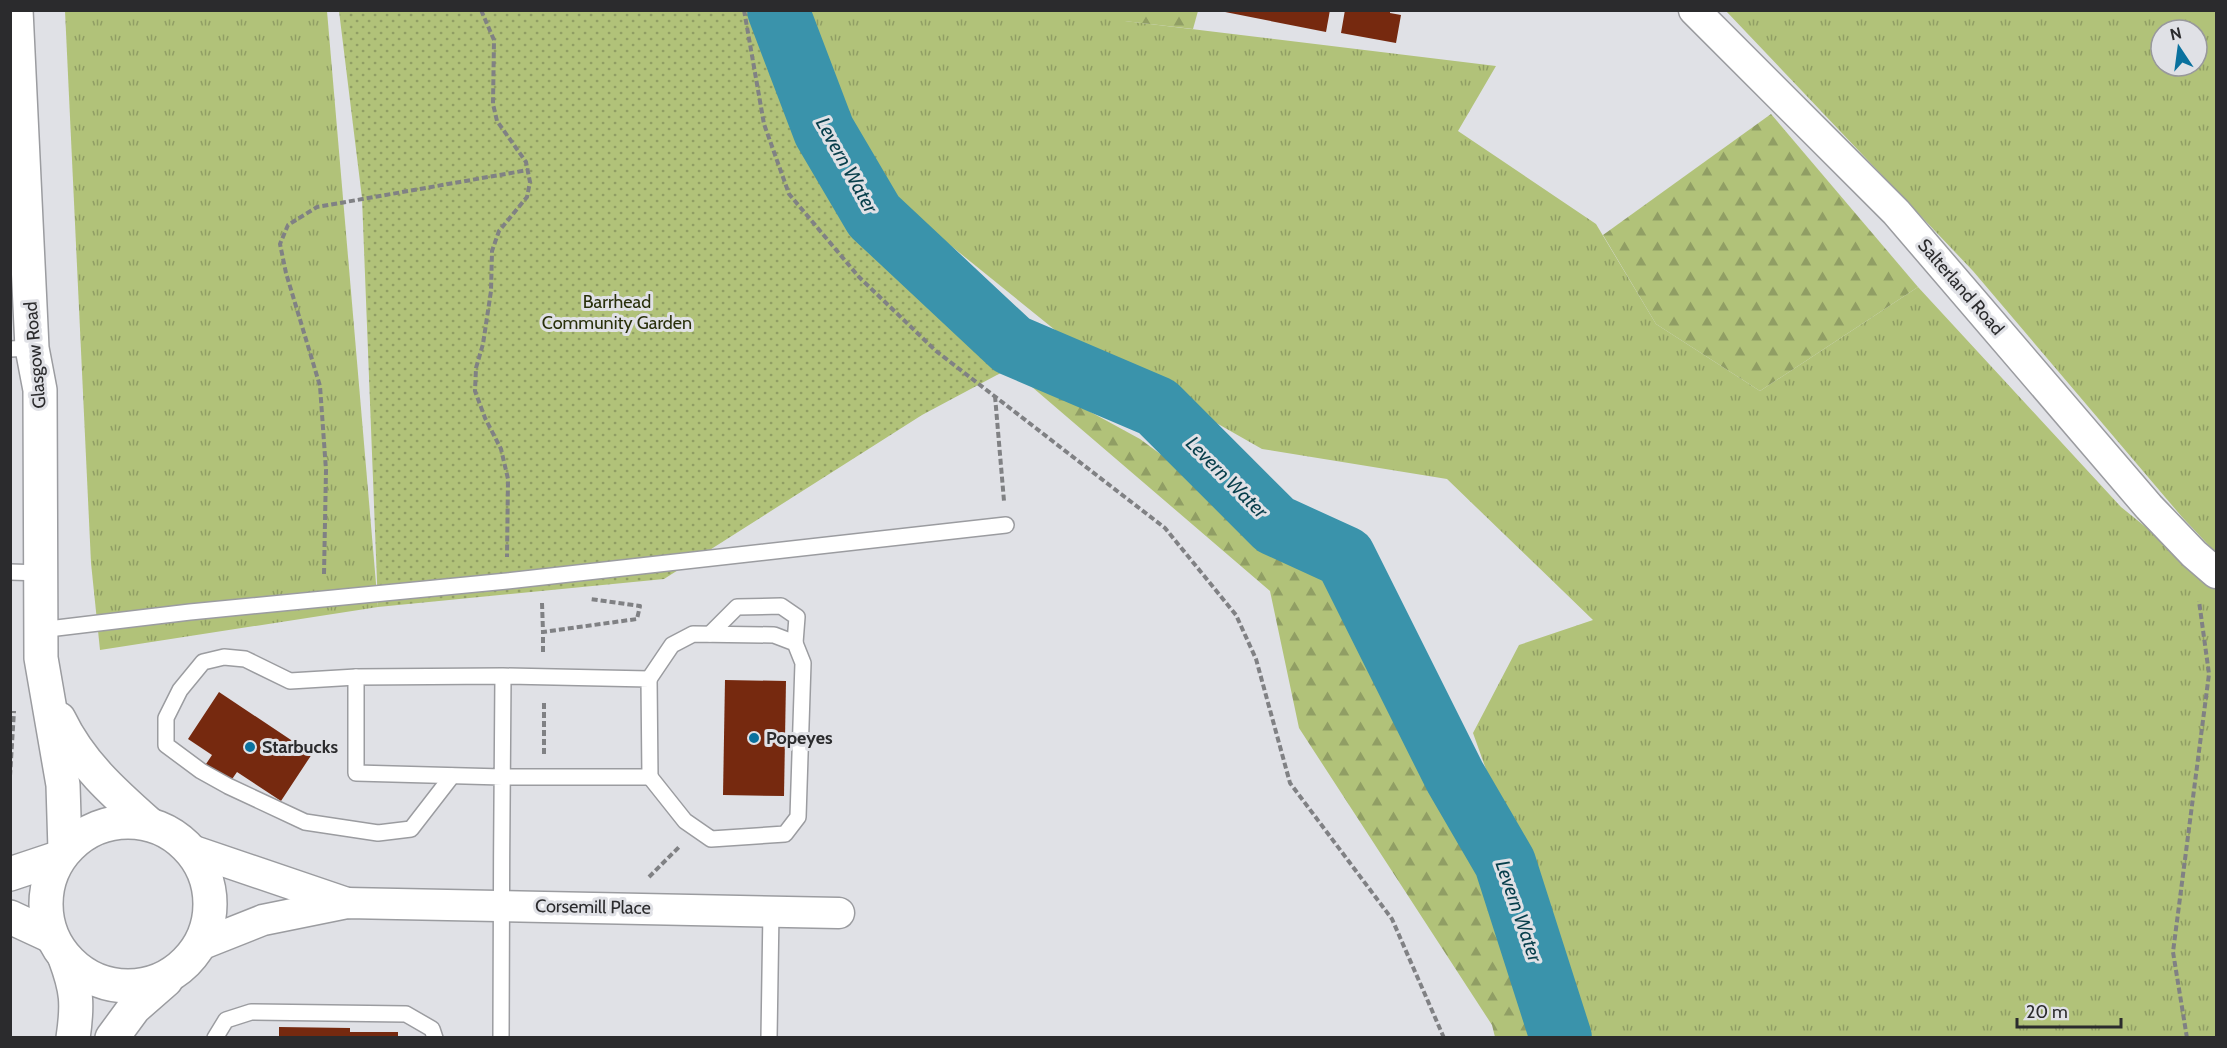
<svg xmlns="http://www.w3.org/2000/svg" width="2227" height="1048" viewBox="0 0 2227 1048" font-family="Cabin,sans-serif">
	<defs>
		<pattern id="grass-tufts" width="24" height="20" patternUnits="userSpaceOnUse" patternTransform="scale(1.5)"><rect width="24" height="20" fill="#b1c279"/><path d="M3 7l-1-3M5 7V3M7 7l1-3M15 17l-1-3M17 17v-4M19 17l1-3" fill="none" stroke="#909e64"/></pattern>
		<pattern id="forest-firs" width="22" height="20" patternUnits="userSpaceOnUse" patternTransform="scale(1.5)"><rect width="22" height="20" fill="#b1c279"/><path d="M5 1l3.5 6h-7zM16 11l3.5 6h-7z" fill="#909e64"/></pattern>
		<pattern id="garden-dots" width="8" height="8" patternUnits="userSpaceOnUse" patternTransform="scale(1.5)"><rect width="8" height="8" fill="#b1c279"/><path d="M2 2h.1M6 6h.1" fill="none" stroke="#909e64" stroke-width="1.8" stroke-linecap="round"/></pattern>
	</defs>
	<rect width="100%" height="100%" fill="#e0e1e6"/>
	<g fill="url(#grass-tufts)" fill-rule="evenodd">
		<polygon points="65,11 327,11 378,607 100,650 91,563"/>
		<polygon points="810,11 1124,11 1125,21 1496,66 1458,131 1596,224 1656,324 1760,391 1918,287 2121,507 2216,584 2216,1037 1582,1037 1473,733 1519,645 1593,620 1447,479 1262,449 1060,334 924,224 867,167"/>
		<path d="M1726,11H2216V553L2182,517L1973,271ZM2161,30H2197V66H2161Z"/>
	</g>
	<g fill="url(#forest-firs)">
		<polygon points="1124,11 1124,10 1198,11 1193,29 1124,21"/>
		<polygon points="1771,114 1918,287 1760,391 1656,324 1603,235"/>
		<polygon points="1010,368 1140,439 1321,573 1474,850 1537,1037 1495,1037 1492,1025 1299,728 1270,591"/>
	</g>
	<polygon fill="url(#garden-dots)" points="339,11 772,11 782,81 858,235 1010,368 922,415 664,579 378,607 362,198"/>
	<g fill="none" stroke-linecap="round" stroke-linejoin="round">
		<polyline stroke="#3a93ab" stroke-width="62" points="778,10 824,131 874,216 1012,345 1157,407 1275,525 1345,557 1455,777 1505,863 1561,1038"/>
	</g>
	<g fill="#76290f">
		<polygon points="1215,10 1330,10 1326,32"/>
		<polygon points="1345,10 1390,10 1390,13 1401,15 1396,43 1341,33"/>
		<polygon points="725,680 786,681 784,796 723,795"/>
		<polygon points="219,692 312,754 281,801 237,772 223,792 198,776 212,755 188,739"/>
		<polygon points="279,1027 350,1028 350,1032 398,1032 398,1038 279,1038"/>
	</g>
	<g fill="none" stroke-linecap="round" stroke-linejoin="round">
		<defs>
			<g id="service">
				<polyline points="10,349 32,348"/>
				<polyline points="10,572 42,573"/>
				<polyline points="40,630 190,612 507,581 1006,525"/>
				<polyline points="710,634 737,607 781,606 797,617 795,643"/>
				<polyline points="356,677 290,681 245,659 224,657 203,662 180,690 166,718 166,745 201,771 228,786 305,822 378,833 411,829 452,776"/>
				<polyline points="649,679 672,645 693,634 774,635 795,643 803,663 798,817 785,834 711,839 685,821 650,777"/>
				<polyline points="215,1038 226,1020 251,1012 406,1014 432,1029 435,1038"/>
				<path d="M501,1038C501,917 502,797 503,676L649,679L650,777H502L356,773V677L503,676"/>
				<polyline points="769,1038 771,911"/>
			</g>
			<g id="minor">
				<polyline points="1694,10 1896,212 2149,507 2194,554 2216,573"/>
				<polyline points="191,850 347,903"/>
				<polyline points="200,945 263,920 347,903 839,913"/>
			</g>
			<g id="tertiary">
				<polyline points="10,874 58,858"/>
				<polyline points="10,917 51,936"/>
			</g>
			<g id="primary">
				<polyline points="16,10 32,348 40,390 41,658 63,785 65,850"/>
				<path d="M59,719C80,763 114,793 149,824"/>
				<circle cx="128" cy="904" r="82"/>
				<path d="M65,958C77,990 78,1004 73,1038"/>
				<polyline points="112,1038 134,1008 166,980"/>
			</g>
		</defs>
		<use href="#service" stroke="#9b9ca0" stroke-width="18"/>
		<use href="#minor" stroke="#9b9ca0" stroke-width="33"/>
		<use href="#tertiary" stroke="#9b9ca0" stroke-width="36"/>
		<use href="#primary" stroke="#9b9ca0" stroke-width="36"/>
		<g stroke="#808184" stroke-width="4" stroke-dasharray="6 3" stroke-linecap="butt">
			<polyline points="481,10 494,40 493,104 497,121 526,162 530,182 527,197 499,231 492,251 491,291 483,344 476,368 475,391 485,418 501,449 508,479 507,557"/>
			<polyline points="744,10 764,124 789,194 859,277 936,351 1165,528 1236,615 1256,659 1290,783 1392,919 1444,1038"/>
			<polyline points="995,396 1004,501"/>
			<polyline points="324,574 326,470 320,386 286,273 280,244 288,225 317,207 528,170"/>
			<polyline points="542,603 543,632"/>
			<polyline points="543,652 543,632 637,619 640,606 590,599"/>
			<polyline points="544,754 544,702"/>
			<polyline points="10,776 14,711"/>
			<polyline points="649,877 680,846"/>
			<polyline points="2187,1038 2173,952 2209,674 2199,601"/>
		</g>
		<use href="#service" stroke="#fff" stroke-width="15"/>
		<use href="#minor" stroke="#fff" stroke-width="30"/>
		<use href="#tertiary" stroke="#fff" stroke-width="33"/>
		<use href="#primary" stroke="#fff" stroke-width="33"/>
	</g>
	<g fill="#0a719e" stroke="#e0e1e6" stroke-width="2">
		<circle cx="754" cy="738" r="6"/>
		<circle cx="250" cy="747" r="6"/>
	</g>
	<g text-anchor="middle" stroke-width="6" stroke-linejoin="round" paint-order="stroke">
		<g font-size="18" fill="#2b2b2d" stroke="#e0e1e6">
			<text transform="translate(1961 287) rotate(49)" y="6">Salterland Road</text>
			<text transform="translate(35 355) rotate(-95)" y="6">Glasgow Road</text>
			<text transform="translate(593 907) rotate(1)" y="6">Corsemill Place</text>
		</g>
		<g font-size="18" fill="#29300b" stroke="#e0e1e6">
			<text x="617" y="308">Barrhead<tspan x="617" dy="21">Community Garden</tspan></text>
		</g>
		<g font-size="18" font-weight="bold" fill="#2b2b2d" stroke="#e0e1e6" text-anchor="start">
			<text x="766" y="744">Popeyes</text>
			<text x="262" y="753">Starbucks</text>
		</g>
		<g font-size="20" font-style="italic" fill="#073e4b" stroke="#e0e1e6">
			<text transform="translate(847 165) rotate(61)" y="7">Levern Water</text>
			<text transform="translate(1227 477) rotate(45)" y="7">Levern Water</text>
			<text transform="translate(1519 911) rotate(71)" y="7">Levern Water</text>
		</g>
	</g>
	<rect width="2227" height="1048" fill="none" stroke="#2b2b2d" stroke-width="24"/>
	<g transform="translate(2179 48) rotate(347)"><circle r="28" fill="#e0e1e6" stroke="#98989c" stroke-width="1.5"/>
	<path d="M0-4.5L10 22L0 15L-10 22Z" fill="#0a719e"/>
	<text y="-9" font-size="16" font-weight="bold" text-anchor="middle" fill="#2b2b2d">N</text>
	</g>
	<path d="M2017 1018v9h104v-9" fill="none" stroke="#2b2b2d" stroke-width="3"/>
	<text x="2026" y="1018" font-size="18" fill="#2b2b2d" stroke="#e0e1e6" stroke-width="4.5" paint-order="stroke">20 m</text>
</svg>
